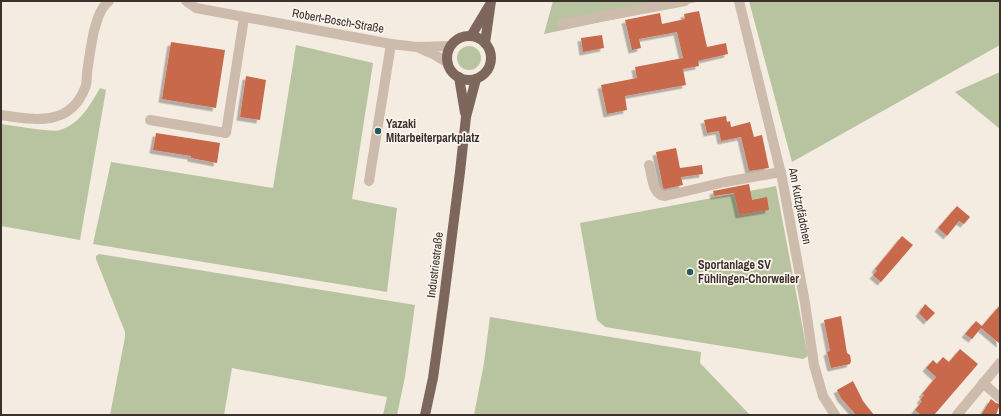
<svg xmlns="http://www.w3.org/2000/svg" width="1001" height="416" viewBox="0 0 1001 416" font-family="'Archivo Narrow',sans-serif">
	<defs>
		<filter id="shadow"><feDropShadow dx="-3.5" dy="3.5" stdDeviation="0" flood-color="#0004"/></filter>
	</defs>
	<rect width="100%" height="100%" fill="#f4ebe1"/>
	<g fill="#b8c4a0">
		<polygon points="553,1 701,1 544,34"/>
		<polygon points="749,1 1000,1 1000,45 792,162"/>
		<polygon points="296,45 373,63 352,199 397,208 387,292 93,244 111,162 273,188"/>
		<circle cx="469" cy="58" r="12"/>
		<polygon points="1000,72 1000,129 955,92"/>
		<path d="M100,88L106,90L80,240L1,226V124C11,125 53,133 60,130C80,124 90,105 100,88Z"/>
		<polygon points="776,186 808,356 803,359 605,327 597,320 580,223"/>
		<polygon points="99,254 415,305 405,377 397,415 383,415 387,397 232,368 224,415 110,415 125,337 125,332 96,259 96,256"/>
		<polygon points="490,317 701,352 700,363 750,415 474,415 484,363"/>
	</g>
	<g fill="#c8694b" filter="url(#shadow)">
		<polygon points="699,11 707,47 726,43 728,54 698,61 699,66 683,69 686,85 625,96 627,110 607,114 601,85 637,78 635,67 683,58 677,32 639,39 641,48 632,50 625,20 660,13 662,24 685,19 684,14"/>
		<polygon points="602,35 604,48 583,52 581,38"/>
		<polygon points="171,42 225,50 216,108 162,99"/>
		<polygon points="246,76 266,80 260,120 240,117"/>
		<polygon points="726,116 727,122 730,121 731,127 750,122 754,137 762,135 769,168 749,171 741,137 721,141 719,131 707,133 704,120"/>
		<polygon points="156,133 220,143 217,163 191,158 191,156 153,150"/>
		<polygon points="676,148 680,168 702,165 703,174 681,177 683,185 665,189 663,188 656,152"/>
		<polygon points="749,184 752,200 767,197 769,210 739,215 734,193 714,196 713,191"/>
		<polygon points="957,206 970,217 964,224 959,221 947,236 938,228"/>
		<polygon points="902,236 913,245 881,282 873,275 877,271 875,269"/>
		<polygon points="925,304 935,313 927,321 919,313"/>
		<polygon points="1000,305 1000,344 981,328 972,339 965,334 976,321 982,326"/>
		<polygon points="841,316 847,353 850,355 851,361 850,364 831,368 827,352 830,351 824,320"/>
		<polygon points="960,349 978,364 934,415 921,415 915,410 922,401 920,400 924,395 922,394 936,377 926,368 933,360 937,364 943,357 949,362"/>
		<polygon points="853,381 863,401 874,415 856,415 841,398 837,390"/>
		<polygon points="991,399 996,403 1000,404 996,415 981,415"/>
	</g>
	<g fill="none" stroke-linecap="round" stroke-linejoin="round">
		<g stroke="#cdbbac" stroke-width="10">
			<polyline points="186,1 196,8 391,44 417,47 450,46"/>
			<polyline points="739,1 782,178 805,303 814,365 823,396 835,415"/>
			<polyline points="562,24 685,1"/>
			<polyline points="419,48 435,55 448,63"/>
			<path d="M1,115C34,120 70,127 85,88C87,83 87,78 87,73C89,59 91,44 94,31C97,20 100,8 109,1"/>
			<polyline points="150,120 226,133 244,18"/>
			<path d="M649,165C652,175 652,195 665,196L725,182L781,172"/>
			<polyline points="369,181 391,44"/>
			<polyline points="983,383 1000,398"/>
			<polyline points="957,415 1000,363"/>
		</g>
		<g stroke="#7d675c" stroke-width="10">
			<polyline points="471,36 489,6"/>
			<circle cx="469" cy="58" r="22"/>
			<polyline points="485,43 491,1"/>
			<polyline points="459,77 465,113"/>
			<polyline points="425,415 433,378 443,306 460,172 466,117 476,79"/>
		</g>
	</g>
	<g fill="#1f5a5e" stroke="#fbf5ee" stroke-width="1.5">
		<circle cx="378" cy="131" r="4"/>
		<circle cx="690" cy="272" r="4"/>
	</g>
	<g text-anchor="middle" stroke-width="3.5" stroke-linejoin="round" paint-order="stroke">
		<g font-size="12" fill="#3b302b" stroke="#fbf5ee">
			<text transform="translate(338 21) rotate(10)" y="4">Robert-Bosch-Straße</text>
			<text transform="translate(800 206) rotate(79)" y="4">Am Kutzpfädchen</text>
			<text transform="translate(435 265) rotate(-83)" y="4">Industriestraße</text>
		</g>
		<g font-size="12" font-weight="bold" fill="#3b302b" stroke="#fbf5ee" text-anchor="start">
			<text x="386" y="128">Yazaki<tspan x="386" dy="14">Mitarbeiterparkplatz</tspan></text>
			<text x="698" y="269">Sportanlage SV<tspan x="698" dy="14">Fühlingen-Chorweiler</tspan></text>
		</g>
	</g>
	<rect width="1001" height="416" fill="none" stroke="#3b302b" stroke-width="4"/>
</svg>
